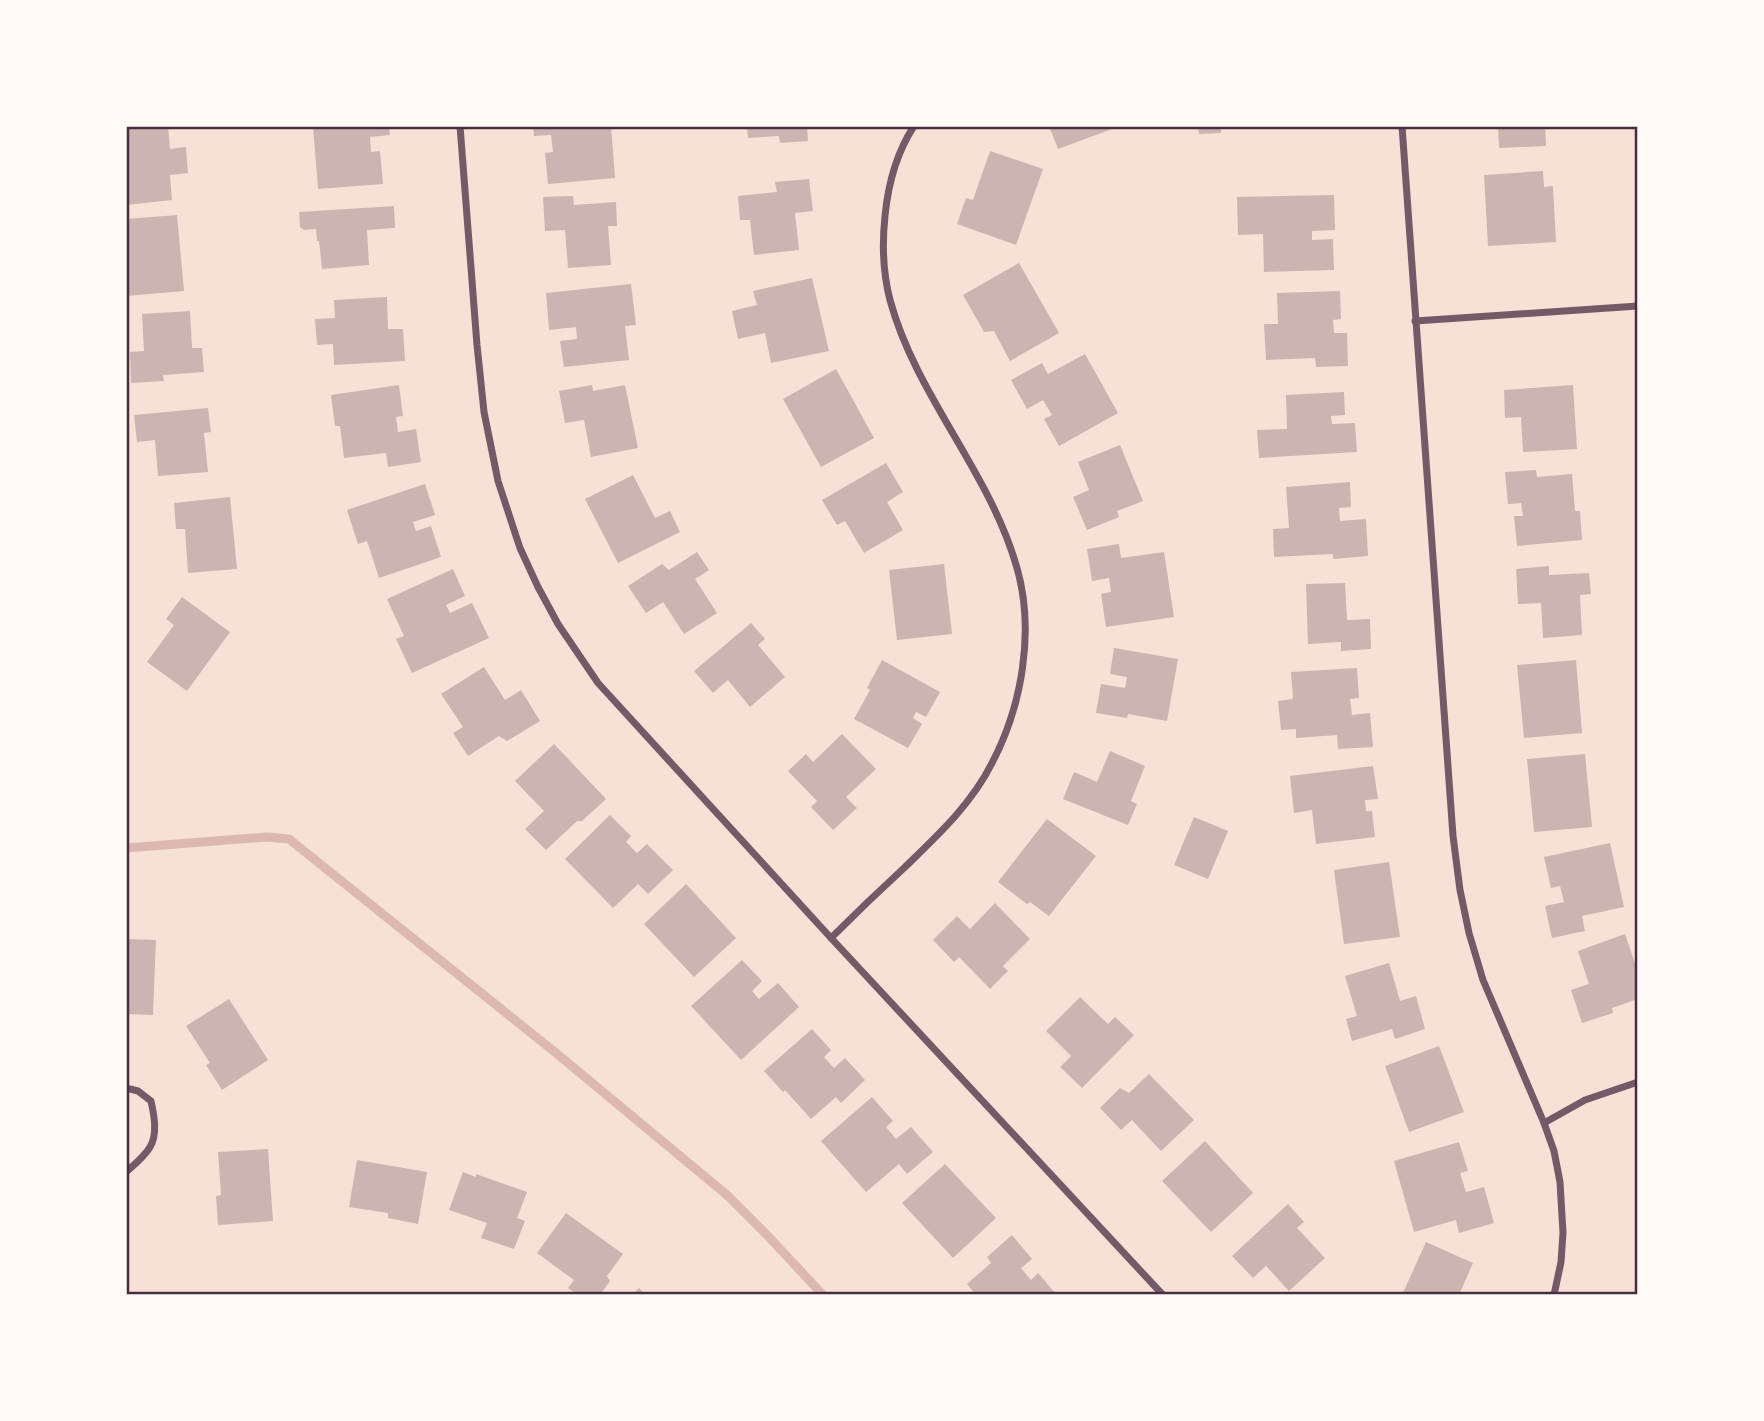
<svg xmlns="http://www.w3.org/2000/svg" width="1764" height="1421" viewBox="0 0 1764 1421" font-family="Raleway,sans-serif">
	<rect width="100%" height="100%" fill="#f7e1d7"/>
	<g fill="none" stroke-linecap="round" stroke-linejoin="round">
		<polyline stroke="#dcb8b0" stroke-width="9" points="126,848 267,837 289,839 556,1053 727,1195 767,1235 823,1295"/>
	</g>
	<g fill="#ccb4b1">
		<polygon points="144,126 168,126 170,149 186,147 188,173 170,175 172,200 126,205 126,128"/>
		<polygon points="313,126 389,126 390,135 370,137 371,152 380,151 383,184 318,189"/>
		<polygon points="533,126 611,126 615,178 548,184 545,153 553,152 551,135 534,136"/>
		<polygon points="747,126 807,126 808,141 780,143 779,136 748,138"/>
		<polygon points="1049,126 1120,126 1058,149"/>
		<polygon points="1198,126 1221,126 1221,133 1199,134"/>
		<polygon points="1498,126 1545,126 1546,146 1499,148"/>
		<polygon points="990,151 1043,169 1016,245 957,224 966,198 973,200"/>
		<polygon points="1543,171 1544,187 1553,186 1556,242 1488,246 1484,175"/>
		<polygon points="809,179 813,211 795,213 799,250 754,255 750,220 740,220 738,196 777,192 775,182"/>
		<polygon points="1334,195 1335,230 1312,231 1312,240 1333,239 1334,270 1264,272 1263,234 1238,235 1237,197"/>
		<polygon points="573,196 574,205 616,202 617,226 608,226 611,265 568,268 565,230 545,231 543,197"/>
		<polygon points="394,206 395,228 367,230 369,265 322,269 319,241 317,241 316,229 304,230 300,227 299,212"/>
		<polygon points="177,215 184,291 126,296 126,262 129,262 126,219"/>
		<polygon points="1019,263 1059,333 1010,361 994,331 984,332 963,295"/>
		<polygon points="812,278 829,351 771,363 765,333 738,339 732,311 757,305 753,291"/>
		<polygon points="631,284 636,325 625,326 629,360 564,367 560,341 577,339 576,327 549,330 546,293"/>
		<polygon points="1340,291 1341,319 1333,320 1334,333 1347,333 1348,366 1316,367 1315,358 1266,360 1264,324 1278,324 1277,293"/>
		<polygon points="387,297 388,329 403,329 405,361 334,365 333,344 317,345 315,319 335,318 334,300"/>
		<polygon points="190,311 192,348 202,348 204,372 163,375 164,381 131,383 130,352 144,351 142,314"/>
		<polygon points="1085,354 1118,413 1059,446 1044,419 1052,415 1043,400 1027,409 1011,380 1042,363 1048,374"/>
		<polygon points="836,369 874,438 821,467 783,399"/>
		<polygon points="399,385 403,416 396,417 398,432 416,429 421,462 388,467 386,453 344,458 340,426 335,426 331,395"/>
		<polygon points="592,385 593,391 625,385 638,448 591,457 584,420 565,423 559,391"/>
		<polygon points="1573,385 1577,449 1523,452 1521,417 1505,418 1504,390"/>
		<polygon points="1344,392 1345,415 1331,416 1332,424 1355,423 1357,452 1259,458 1257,430 1287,429 1286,395"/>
		<polygon points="208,408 211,432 204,433 208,472 158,476 155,440 137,442 134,415"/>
		<polygon points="1120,445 1143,501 1117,511 1119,517 1087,530 1073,497 1089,490 1078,462"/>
		<polygon points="886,463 903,492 887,502 903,530 864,553 845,521 837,525 822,500"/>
		<polygon points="1536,470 1537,477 1572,474 1575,511 1580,511 1582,540 1517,546 1514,516 1523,516 1521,503 1508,504 1505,472"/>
		<polygon points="633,475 655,518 670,511 680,532 618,563 585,499"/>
		<polygon points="1350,482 1351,507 1339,508 1340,521 1366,519 1368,556 1333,559 1333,554 1274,557 1273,529 1289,528 1286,487"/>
		<polygon points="425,484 435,515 413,522 416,531 431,526 441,557 379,578 367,541 358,544 347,510"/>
		<polygon points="230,497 237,569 188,573 185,529 176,529 174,503"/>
		<polygon points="1119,544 1121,558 1164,552 1174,617 1106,627 1101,594 1111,592 1109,578 1092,581 1087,549"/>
		<polygon points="697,552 709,570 695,579 717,613 684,634 663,602 646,613 628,586 662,564 669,570"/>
		<polygon points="944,564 952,634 897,640 889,570"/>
		<polygon points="1549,566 1549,575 1589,573 1591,594 1580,595 1582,635 1543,638 1541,603 1518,604 1516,569"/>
		<polygon points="453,569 465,596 446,605 450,613 472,603 489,638 412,673 396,639 404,636 387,599"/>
		<polygon points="1345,583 1347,620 1370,619 1371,649 1341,651 1341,642 1308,644 1306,584"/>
		<polygon points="182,597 230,632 187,691 147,662 174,625 166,619"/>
		<polygon points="751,623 765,639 758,645 785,677 750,707 728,680 713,693 694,671"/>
		<polygon points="1114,648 1178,659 1167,721 1128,714 1127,718 1096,713 1101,684 1125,688 1127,677 1110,674"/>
		<polygon points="882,660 940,692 926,717 916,712 913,718 922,724 908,748 854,719 870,690 867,688"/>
		<polygon points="1576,660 1582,733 1524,738 1517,665"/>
		<polygon points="484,667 505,700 521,690 540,721 507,741 499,736 468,756 453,733 463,727 441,694"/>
		<polygon points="1357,668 1359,698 1350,699 1352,715 1370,713 1373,747 1338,749 1337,735 1296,738 1296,729 1281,730 1278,701 1293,699 1291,672"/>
		<polygon points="842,734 876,769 846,797 857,808 833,830 811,807 817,801 788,771 806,754 813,762"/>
		<polygon points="554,744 606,799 582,821 577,821 546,850 525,829 544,811 515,781"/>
		<polygon points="1110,751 1145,766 1131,801 1137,804 1128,825 1063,799 1074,772 1097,782"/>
		<polygon points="1585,754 1592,827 1534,832 1527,759"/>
		<polygon points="1373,766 1378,799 1365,800 1366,811 1372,811 1375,837 1316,844 1312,810 1294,813 1290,776"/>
		<polygon points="610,815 631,836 626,842 637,853 647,844 673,870 648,894 638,884 613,908 565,859"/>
		<polygon points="1194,817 1228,831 1208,879 1174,865"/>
		<polygon points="1047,819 1096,856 1049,916 1030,902 1027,904 998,882"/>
		<polygon points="1610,843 1624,907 1582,916 1585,931 1552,938 1545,906 1564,902 1560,886 1551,888 1544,857"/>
		<polygon points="1389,862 1400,937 1344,944 1334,870"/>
		<polygon points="686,884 736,938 694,977 644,924"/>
		<polygon points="995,903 1030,939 1003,966 1008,971 990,989 959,957 954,962 933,940 957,916 970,929"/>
		<polygon points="1625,934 1638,972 1638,999 1612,1008 1613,1013 1582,1023 1571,990 1589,984 1578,951"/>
		<polygon points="126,939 156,940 153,1015 126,1014"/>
		<polygon points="742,960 762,981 752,991 759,999 778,983 799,1007 741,1060 691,1006"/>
		<polygon points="1389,963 1400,1001 1416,996 1425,1029 1395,1039 1392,1029 1352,1041 1346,1019 1357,1016 1345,976"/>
		<polygon points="1080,997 1108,1024 1115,1017 1134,1035 1082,1088 1060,1067 1071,1056 1046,1031"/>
		<polygon points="229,999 268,1060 222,1090 206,1065 210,1063 186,1026"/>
		<polygon points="812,1029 831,1050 824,1057 834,1068 845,1058 865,1080 841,1103 836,1097 811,1119 785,1090 783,1092 764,1071"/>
		<polygon points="1439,1046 1464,1112 1409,1132 1385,1066"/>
		<polygon points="1149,1074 1194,1120 1161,1151 1132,1120 1121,1130 1100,1108 1120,1088 1129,1093"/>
		<polygon points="872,1097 893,1121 886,1127 896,1139 911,1127 933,1152 907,1174 899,1164 866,1192 821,1141"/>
		<polygon points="1205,1141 1253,1193 1211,1232 1162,1181"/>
		<polygon points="1459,1142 1468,1171 1460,1173 1466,1192 1484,1187 1494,1223 1459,1233 1456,1220 1414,1232 1394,1161"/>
		<polygon points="268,1149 273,1221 218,1225 216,1196 221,1195 218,1152"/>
		<polygon points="357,1160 427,1172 418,1224 388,1218 388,1213 349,1207"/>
		<polygon points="945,1164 996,1218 953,1258 902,1203"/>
		<polygon points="463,1172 476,1177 476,1174 527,1192 517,1218 525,1221 514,1249 481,1238 487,1223 449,1210"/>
		<polygon points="1288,1204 1304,1222 1297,1228 1325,1258 1289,1291 1266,1266 1253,1278 1232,1256"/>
		<polygon points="566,1213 623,1254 607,1276 610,1281 600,1295 578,1295 568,1288 574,1280 537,1253"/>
		<polygon points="1012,1235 1032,1259 1021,1268 1031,1280 1038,1273 1057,1295 976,1295 967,1284 991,1263 987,1257"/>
		<polygon points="1426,1242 1473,1263 1459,1295 1402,1295"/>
		<polygon points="639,1288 646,1295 632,1295"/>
	</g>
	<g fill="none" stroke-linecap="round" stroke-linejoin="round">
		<g stroke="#755966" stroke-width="7">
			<polyline points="460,126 477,345 484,412 498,481 520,548 538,587 558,624 598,683 831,938 1163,1295"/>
			<polyline points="1402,126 1453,836 1460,890 1469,933 1483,980 1544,1123 1554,1151 1560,1182 1563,1233 1561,1262 1554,1295"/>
			<polyline points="1415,321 1638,306"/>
			<path d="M831,938C855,914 879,891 904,868C937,836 971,805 992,763C1022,706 1035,631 1017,568C990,472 916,396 890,300C883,273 882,244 885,216C888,185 897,152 914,126"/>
			<path d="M126,1088L138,1091L151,1101C154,1115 158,1134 150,1147C145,1156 134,1165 126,1172"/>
			<polyline points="1544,1123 1585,1100 1638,1082"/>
		</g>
	</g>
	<rect width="1764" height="1421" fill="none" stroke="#fffaf5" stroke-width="256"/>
	<rect x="128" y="128" width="1508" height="1165" fill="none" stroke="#4a2c40" stroke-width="2.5"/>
</svg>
